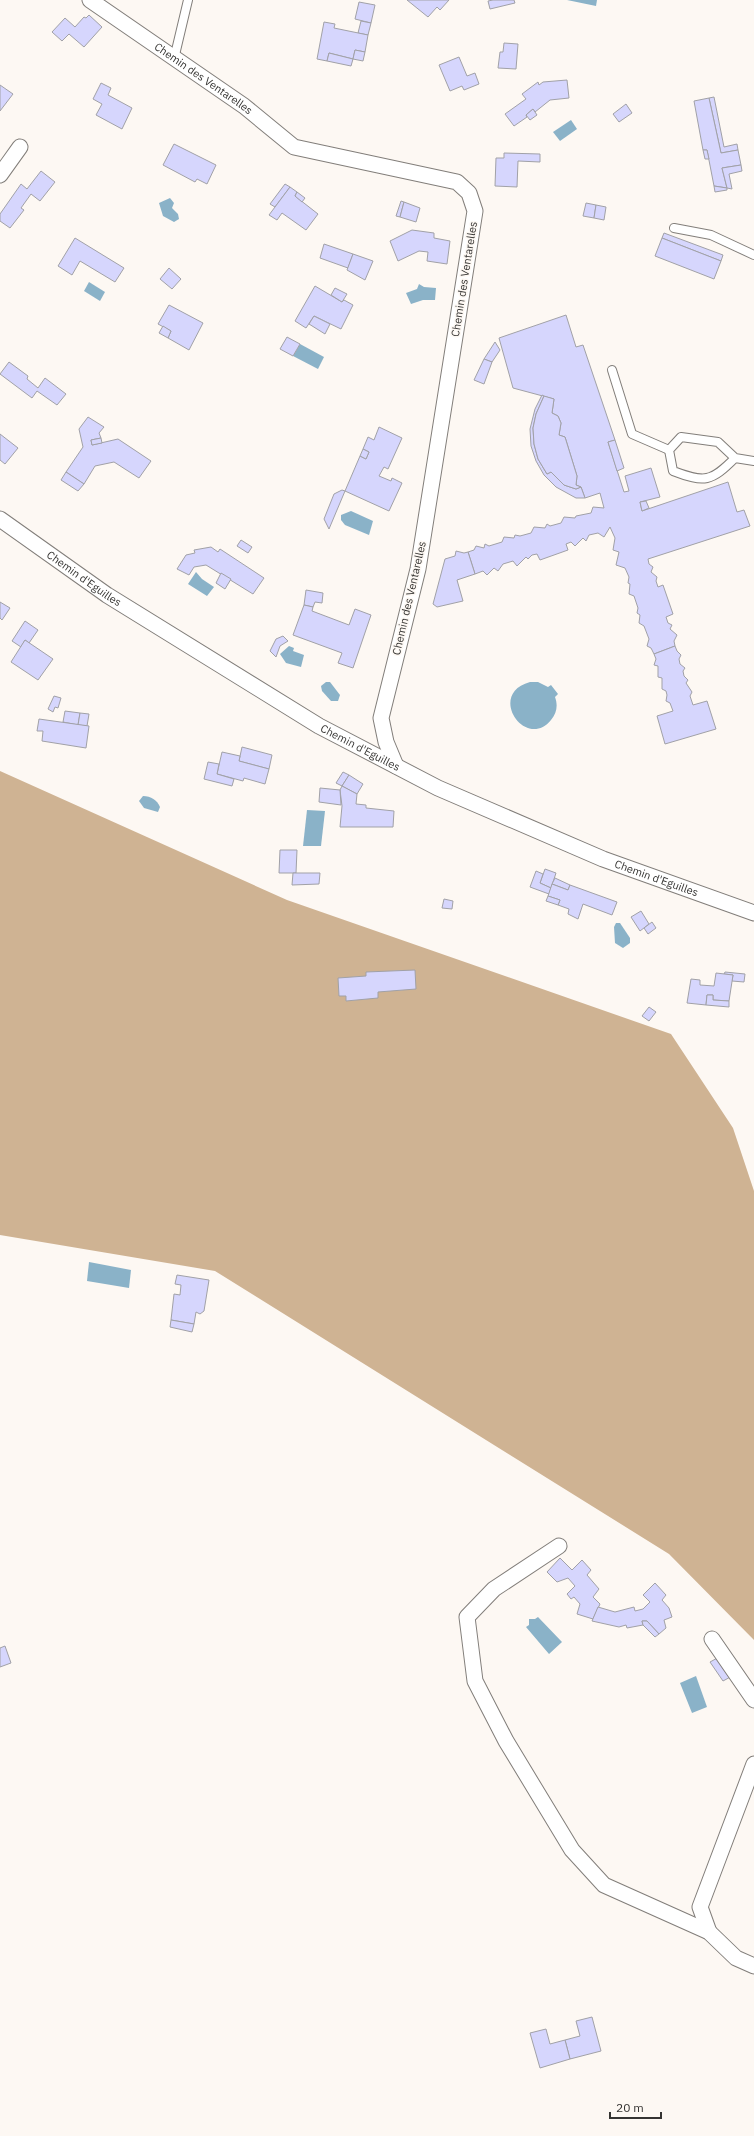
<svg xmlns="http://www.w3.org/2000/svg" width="754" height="2136" viewBox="0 0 754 2136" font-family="'IBM Plex Sans',sans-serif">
	<rect width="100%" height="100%" fill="#fdf8f3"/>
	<polygon fill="#cfb393" points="0,771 287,900 671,1034 733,1128 754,1191 754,1640 669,1554 215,1271 0,1235"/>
	<g fill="#8ab2c8">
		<polygon points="567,0 597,0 596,6"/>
		<polygon points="571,120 577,129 560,141 553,132"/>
		<polygon points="170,198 174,203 172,208 178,214 179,219 174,222 163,216 159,203"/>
		<polygon points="89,282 105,292 100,301 84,291"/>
		<polygon points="419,284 424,287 436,288 435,300 423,300 411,304 406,293 417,289"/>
		<polygon points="300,344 324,357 318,369 293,356"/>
		<polygon points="351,511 373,521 369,535 345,525 341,520 341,515"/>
		<polygon points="196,572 202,579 214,587 207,596 188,584"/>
		<polygon points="289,646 294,648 293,651 304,655 301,667 286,663 280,654"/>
		<polygon points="326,682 330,682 340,695 338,701 331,701 322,691 321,686"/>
		<path d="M530,682H538L548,687L551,685L558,694L555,697C558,705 557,713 551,720C526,751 486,694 530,682Z"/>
		<path d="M143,796C151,796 157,800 160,807L158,812L144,808L139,801Z"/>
		<polygon points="307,810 325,811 321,846 303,846"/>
		<polygon points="616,923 620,923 630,938 630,943 623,948 615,943 614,927"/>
		<polygon points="89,1262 131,1270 129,1288 87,1281"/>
		<polygon points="538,1617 562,1642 549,1654 526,1627 529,1625 529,1619 535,1619"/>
		<polygon points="696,1676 707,1707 692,1713 680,1683"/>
	</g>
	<g fill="#d6d6fd" stroke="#a1a1a7">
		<polygon points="407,0 449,0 440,10 437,7 428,17"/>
		<polygon points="493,0 514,0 515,3 490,9 488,1"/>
		<polygon points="359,2 375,5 371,23 355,19"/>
		<polygon points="89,15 102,27 84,47 69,34 62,41 52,32 65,18 75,27 84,17 86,18"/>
		<polygon points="361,21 371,23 368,35 358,33"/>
		<polygon points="324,22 335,24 334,28 368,35 365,52 355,50 353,59 329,53 327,61 317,59"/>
		<polygon points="504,43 518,44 516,69 498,68 500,52 503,52"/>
		<polygon points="355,50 365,52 363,61 353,59"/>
		<polygon points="329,53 353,59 351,66 327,61"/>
		<polygon points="459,57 467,76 475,73 479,84 464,90 462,86 450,91 439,65"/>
		<polygon points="567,80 569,98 550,100 535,112 533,109 526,115 527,117 514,126 505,114 526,99 522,94 538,82 539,85 543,82"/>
		<polygon points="101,83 111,88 108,95 132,108 122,129 96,115 102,104 93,99"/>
		<polygon points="0,85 13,94 0,111"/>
		<polygon points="714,97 724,147 737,144 738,150 721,153 709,98"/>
		<polygon points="709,98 721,153 738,150 741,165 722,168 727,188 714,186 707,150 703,150 694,101"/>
		<polygon points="626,104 632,113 619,122 613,114"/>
		<polygon points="533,109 537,115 530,120 526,115"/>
		<polygon points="174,144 216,165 207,184 197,179 195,182 163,165"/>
		<polygon points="703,150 707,150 709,159 705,159"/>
		<polygon points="504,153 540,154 540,162 518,161 517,187 495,186 496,158 504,158"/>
		<polygon points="741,165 742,171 729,174 732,189 727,188 722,168"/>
		<polygon points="41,171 55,182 40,201 31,194 21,208 24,210 10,228 0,221 0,214 21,184 27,189"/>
		<polygon points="285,184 290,187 275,207 270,204"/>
		<polygon points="714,186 727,188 727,190 715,192"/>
		<polygon points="290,187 297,192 295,196 318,214 306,230 282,213 277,220 269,215"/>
		<polygon points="297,192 305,198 302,202 295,196"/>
		<polygon points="401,201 404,202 400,217 396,216"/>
		<polygon points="404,202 420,208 416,222 400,217"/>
		<polygon points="586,203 596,205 594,218 583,216"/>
		<polygon points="596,205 606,207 604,220 594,218"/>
		<polygon points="412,230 434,233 434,238 450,241 447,264 427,261 428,252 419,251 398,261 390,241"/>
		<polygon points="664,233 723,255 721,261 662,238"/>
		<polygon points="75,238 124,268 115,282 80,261 72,275 58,266"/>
		<polygon points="662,238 721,261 714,279 655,256"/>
		<polygon points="324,244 353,254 348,268 320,258"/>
		<polygon points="353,254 373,261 365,280 347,270"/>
		<polygon points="169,268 181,279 172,289 160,279"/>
		<polygon points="315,286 342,302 344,300 353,305 341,329 314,316 306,328 295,321"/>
		<polygon points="335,288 347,294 342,302 331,295"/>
		<polygon points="169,305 203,323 189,350 168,338 171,331 158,324"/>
		<polygon points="566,315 576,347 583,345 615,440 608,442 624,492 629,491 625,476 651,468 660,497 640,502 642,511 728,482 737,512 744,510 750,526 648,559 649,564 653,567 651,572 657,577 656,581 658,587 663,585 673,614 666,617 668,623 672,625 670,629 677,635 674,641 675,646 654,654 651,648 647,646 649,639 644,626 639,623 640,615 637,613 638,608 634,596 629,594 630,584 628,583 629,577 625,568 616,565 619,552 613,550 615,538 610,527 604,537 598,533 589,535 586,541 583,538 575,546 571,542 566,544 568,550 540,560 537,554 532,555 528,559 526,557 517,566 513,561 503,564 498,571 494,568 487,575 483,571 475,574 468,552 474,550 476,546 484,548 485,544 489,546 502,542 504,537 514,538 515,535 520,536 531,533 534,527 545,528 547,524 550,526 561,523 564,517 575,518 576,516 591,513 593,507 604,508 600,493 585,498 581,487 576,485 577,476 565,437 559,435 561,423 558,416 552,413 554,399 513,388 499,338"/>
		<polygon points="314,316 330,324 325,334 309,324"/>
		<polygon points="163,326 171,331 168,338 159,333"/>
		<polygon points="287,337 300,344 293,356 280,349"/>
		<polygon points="495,342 500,350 492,362 484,359"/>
		<polygon points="484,359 492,362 484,384 474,380"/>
		<polygon points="9,362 28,376 27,379 38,388 45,378 66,394 57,405 37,391 32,398 0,374"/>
		<polygon points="542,395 544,396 536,414 533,428 534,444 538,459 547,474 551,472 564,485 576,489 581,487 585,498 576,498 556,487 544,475 536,461 531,446 530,429 535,409"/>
		<polygon points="544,396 554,399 552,413 558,416 561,423 559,435 565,437 577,476 576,485 581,487 576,489 564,485 551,472 547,474 538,459 534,444 533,428 536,414"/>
		<polygon points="88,417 104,427 99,433 101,438 91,440 92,445 118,439 151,461 139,478 114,462 95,466 84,484 66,472 83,447 79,429"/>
		<polygon points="379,427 402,438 388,469 384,467 379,476 391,481 392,478 402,483 389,511 345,491 360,456 366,459 369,452 363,449 368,437 374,440"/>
		<polygon points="0,434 18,448 5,464 0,460"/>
		<polygon points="101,438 102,443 92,445 91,440"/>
		<polygon points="615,440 624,468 617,471 608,442"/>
		<polygon points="363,449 369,452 366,459 360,456"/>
		<polygon points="66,472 84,484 78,491 61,480"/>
		<polygon points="342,490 345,491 329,529 324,519 334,494"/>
		<polygon points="646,501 649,508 642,511 640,502"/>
		<polygon points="241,540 252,547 248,553 237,546"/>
		<polygon points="211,547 218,552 220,549 264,578 253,594 206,565 194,567 189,575 177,569 186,555 195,553 194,550"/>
		<polygon points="456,551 464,553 468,552 475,574 457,580 463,601 437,607 433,604 445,559 455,556"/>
		<polygon points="221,573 231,579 225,589 216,583"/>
		<polygon points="306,590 323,593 322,603 315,602 313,607 304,605"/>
		<polygon points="0,602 10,608 2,620 0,618"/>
		<polygon points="304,605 313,607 312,611 349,625 355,609 371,615 353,668 338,663 342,653 293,635"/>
		<polygon points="25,621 38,630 29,643 25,640 21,647 12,641"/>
		<polygon points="283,636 288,641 280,646 276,657 270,651 276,639"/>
		<polygon points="25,640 53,659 38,680 11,662"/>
		<polygon points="675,646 677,651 681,655 679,659 680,664 685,668 683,671 684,676 688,680 686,683 692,692 690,696 693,705 707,701 716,729 665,744 657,716 673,711 670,703 666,701 667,695 666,691 662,689 662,678 658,677 658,666 654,665 656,659 654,654"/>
		<polygon points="54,696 61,698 58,708 55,707 53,712 48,709"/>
		<polygon points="65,711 80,713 78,725 63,722"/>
		<polygon points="80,713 89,714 87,726 78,725"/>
		<polygon points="39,719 89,726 86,748 42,741 43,731 37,731"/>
		<polygon points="242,747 272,755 269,769 239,761"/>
		<polygon points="222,752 240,756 239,761 269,769 265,784 244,778 243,781 217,774"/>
		<polygon points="208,762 219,764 217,774 234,779 232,786 204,779"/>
		<polygon points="343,772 349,775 342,786 336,783"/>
		<polygon points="349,775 363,784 357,794 342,786"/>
		<polygon points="342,786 357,794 356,804 366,805 366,808 394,811 393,827 340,827 342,806 340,790"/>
		<polygon points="320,788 340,790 341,805 319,802"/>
		<polygon points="280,850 297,850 296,873 279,873"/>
		<polygon points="545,869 556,873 551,888 540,883"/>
		<polygon points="536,871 543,874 540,883 551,888 549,894 530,887"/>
		<polygon points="293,873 320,873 319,884 292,885"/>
		<polygon points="555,878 570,885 568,890 552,884"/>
		<polygon points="552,884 568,890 570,885 617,902 612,915 583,904 578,919 568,914 569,909 558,905 560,900 548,896"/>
		<polygon points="548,896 560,900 558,905 546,901"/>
		<polygon points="444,899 453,901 452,909 442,908"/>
		<polygon points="641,911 649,924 640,931 631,917"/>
		<polygon points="652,922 656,928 648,934 644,928"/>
		<polygon points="415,970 416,989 378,992 378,998 346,1001 346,996 339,996 338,978 366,976 366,972"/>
		<polygon points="725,972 745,974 744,982 732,981 733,975 724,974"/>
		<polygon points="716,973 733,975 729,1001 713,1000 713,995 707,995 706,1005 687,1003 691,979 700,980 700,985 714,986"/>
		<polygon points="707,995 713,995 713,1000 729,1001 729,1007 706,1005"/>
		<polygon points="649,1007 656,1012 649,1021 642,1016"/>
		<polygon points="177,1275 209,1280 204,1311 200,1314 196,1312 194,1324 171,1320 174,1294 180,1295 181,1285 175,1284"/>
		<polygon points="171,1320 194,1324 192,1332 170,1327"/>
		<polygon points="560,1558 572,1570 582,1560 591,1570 587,1575 599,1589 593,1597 600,1604 593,1619 577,1614 580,1604 574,1597 571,1599 567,1594 575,1586 568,1578 557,1582 547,1572"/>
		<polygon points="655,1583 666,1595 662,1600 669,1608 672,1617 664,1620 666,1628 659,1634 647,1621 642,1621 643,1625 627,1628 626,1625 619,1627 592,1621 598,1607 615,1612 634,1607 635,1611 643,1609 650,1602 643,1595"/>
		<polygon points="642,1621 647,1621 659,1634 655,1637 643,1625"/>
		<polygon points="5,1646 11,1663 0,1667 0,1648"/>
		<polygon points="721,1656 734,1675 723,1681 710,1662"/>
		<polygon points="592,2017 601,2051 570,2059 565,2040 580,2036 576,2021"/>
		<polygon points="546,2029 550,2044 565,2040 570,2059 540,2068 530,2033"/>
	</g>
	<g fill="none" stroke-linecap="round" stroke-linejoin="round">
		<defs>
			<g id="lane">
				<polyline points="174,59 188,0"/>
				<polyline points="674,228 711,235 754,255"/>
				<polyline points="612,370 632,434 669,450"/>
				<path d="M735,458C711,482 705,483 673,471L669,450L681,437L718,442L735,458L754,461"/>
			</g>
			<g id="street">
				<path id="s1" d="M90,0L244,106L294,147L457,182L469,193L475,211L418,569L381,718L386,742L396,766"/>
				<polyline points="0,175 20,147"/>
				<path id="s2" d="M0,519L107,595L319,726L438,788L603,859L754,913"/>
				<polyline points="559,1546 494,1589 467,1617 475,1681 506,1741 572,1850 604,1885 709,1932 736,1958 754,1966"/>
				<polyline points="712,1639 754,1700"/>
				<polyline points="709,1932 700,1907 754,1764"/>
			</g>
		</defs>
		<use href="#lane" stroke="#827e7a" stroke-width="10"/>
		<use href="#street" stroke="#827e7a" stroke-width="17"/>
		<use href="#lane" stroke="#fff" stroke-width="8"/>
		<use href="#street" stroke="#fff" stroke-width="15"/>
	</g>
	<g text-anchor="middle" stroke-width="3" stroke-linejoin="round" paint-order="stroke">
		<g font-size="11" fill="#353432" stroke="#fdf8f3">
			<text dy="4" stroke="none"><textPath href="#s1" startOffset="138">Chemin des Ventarelles</textPath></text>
			<text transform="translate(464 279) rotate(-81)" y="4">Chemin des Ventarelles</text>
			<text dy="4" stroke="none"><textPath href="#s2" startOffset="103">Chemin d'Eguilles</textPath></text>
			<text transform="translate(409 598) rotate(-77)" y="4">Chemin des Ventarelles</text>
			<text dy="4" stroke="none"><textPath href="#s2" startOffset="427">Chemin d'Eguilles</textPath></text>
			<text dy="4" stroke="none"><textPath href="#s2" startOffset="751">Chemin d'Eguilles</textPath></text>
		</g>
	</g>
	<path d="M610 2112v6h51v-6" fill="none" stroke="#353432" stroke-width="2"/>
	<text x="616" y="2112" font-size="12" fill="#353432" stroke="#fdf8f3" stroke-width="3" paint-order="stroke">20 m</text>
</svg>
